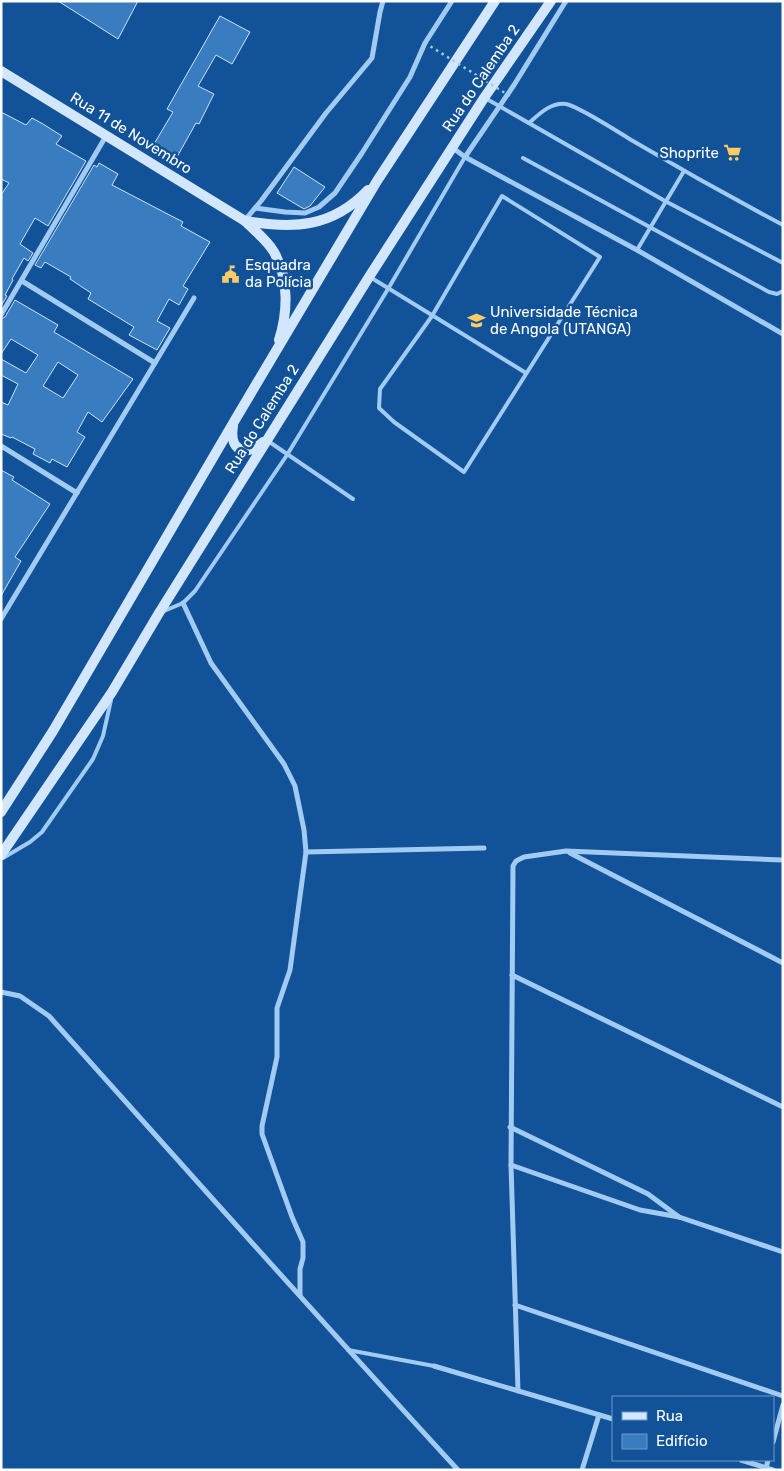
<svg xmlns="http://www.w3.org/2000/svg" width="784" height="1471" viewBox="0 0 784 1471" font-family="Rubik,sans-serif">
	<rect width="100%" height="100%" fill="#115298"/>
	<g fill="#3a7cc0" stroke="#cae4fe" fill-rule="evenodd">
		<polygon points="58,1 138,1 118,39"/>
		<polygon points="220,16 250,32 232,64 216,55 198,86 214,94 199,124 196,123 177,157 154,144 173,112 167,109"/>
		<polygon points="1,112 26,125 32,118 43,124 62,136 56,144 86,161 48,226 35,218 20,244 33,253 28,261 24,258 12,279 13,280 5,295 7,296 1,306 1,195 9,183 1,179"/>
		<polygon points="99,163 118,174 112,185 183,222 181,226 210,242 183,286 188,289 179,305 169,299 157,321 170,328 157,350 129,335 134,327 88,299 91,293 70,279 71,277 45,262 41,268 35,265 94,165 97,167"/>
		<polygon points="294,167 325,187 310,206 304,209 277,193"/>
		<path d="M15,300L58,325L54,332L133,379L102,422L88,412L77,432L85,437L67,467L52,459L50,463L33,454L35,449L12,437L11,438L1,434V402L8,405L18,384L1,375V359L26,373L38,355L11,339L1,354V319L5,317ZM58,362L78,375L63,398L43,386Z"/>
		<polygon points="1,470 14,477 12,480 50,504 15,557 21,561 1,596"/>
	</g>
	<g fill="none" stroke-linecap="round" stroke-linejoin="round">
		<g stroke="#a2cbf4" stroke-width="4">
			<polyline points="485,98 665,201 783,263"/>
			<path d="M529,123C539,114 551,102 566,104C580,107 618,132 633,141C682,170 732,198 783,225"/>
			<polyline points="523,158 769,292 777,294 783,291"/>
			<polygon points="502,196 600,257 464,472 394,422 379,408 380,389 432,316"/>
			<polyline points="637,250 684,171"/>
			<polyline points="370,277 526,373"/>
			<polyline points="268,441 353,499"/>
			<polyline points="164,611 183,603 195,591 287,455 388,289 465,157"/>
			<polyline points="3,858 30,842 42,832 93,759 103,736 111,700"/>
			<polyline points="348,1350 434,1366"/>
		</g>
		<g stroke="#a2cbf4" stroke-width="5">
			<polyline points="453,148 465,157 637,250 783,334"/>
			<polyline points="465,157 514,85 566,1"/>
			<polyline points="255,208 285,212 305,213 319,207 335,193 362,153 410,77 425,43 452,1"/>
			<polyline points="245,220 261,201 326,113 372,58 380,12 383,1"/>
			<polyline points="22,281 155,363"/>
			<polyline points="1,315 106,136"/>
			<polyline points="1,446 77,493"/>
			<polyline points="183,603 211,663 284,764 295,786 304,830 306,852 290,970 277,1008 277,1057 262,1126 262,1134 292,1217 303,1242 303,1258 300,1269 300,1295"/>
			<polyline points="1,619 194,298"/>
			<polyline points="306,852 484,848"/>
			<polyline points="570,853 783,963"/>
			<polyline points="512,975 783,1107"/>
			<path d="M1,992L20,996L49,1016C185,1168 320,1320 458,1470"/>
			<polyline points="510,1127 648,1194 679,1217"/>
			<polyline points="511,1165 640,1210 679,1217 783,1252"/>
			<polyline points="515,1305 783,1396"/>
			<polyline points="434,1366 613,1419"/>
			<polyline points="518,1391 511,1165 513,866 516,861 524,857 566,851 783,860"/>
			<polyline points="773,1442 783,1405"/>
			<polyline points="741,1460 773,1470"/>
			<polyline points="766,1468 768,1460"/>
			<polyline points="582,1470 599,1415"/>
		</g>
		<g stroke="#d2e6fd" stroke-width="10">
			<path d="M1,71L245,221C255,231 267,240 274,252C289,279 288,312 279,340"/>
			<path d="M245,221C293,229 332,228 368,190"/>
			<path d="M233,426C229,450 245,458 263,442"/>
			<polyline points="1,812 53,731 235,420 377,181 495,1"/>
			<polyline points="1,855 112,692 159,613 369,277 484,98 551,1"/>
		</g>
		<polyline stroke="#a2cbf4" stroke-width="2.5" stroke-dasharray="2.5 4" stroke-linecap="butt" points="425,43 513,98"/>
	</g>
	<defs>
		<symbol id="supermarket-bare" viewBox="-9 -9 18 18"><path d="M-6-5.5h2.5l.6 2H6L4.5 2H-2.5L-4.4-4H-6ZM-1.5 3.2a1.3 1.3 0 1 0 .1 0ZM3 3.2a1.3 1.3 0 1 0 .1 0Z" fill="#ffcb65" stroke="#115298" stroke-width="2.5" paint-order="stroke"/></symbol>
		<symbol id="civic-bare" viewBox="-9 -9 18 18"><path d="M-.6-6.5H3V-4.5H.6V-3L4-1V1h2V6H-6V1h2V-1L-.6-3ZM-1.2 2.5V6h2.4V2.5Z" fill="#ffcb65" stroke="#115298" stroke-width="2.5" paint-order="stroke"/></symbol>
		<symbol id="university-bare" viewBox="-9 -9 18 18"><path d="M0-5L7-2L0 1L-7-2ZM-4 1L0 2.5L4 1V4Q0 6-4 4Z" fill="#ffcb65" stroke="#115298" stroke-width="2.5" paint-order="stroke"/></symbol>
	</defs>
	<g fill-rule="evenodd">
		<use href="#supermarket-bare" x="720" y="140" width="25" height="25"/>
		<use href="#civic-bare" x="218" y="262" width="25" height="25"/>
		<use href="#university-bare" x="464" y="308" width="25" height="25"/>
	</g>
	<g text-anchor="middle" stroke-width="5" stroke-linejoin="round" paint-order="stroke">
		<g font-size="15" fill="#fff" stroke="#115298">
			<text transform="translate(481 78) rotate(-56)" y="5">Rua do Calemba 2</text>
			<text transform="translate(131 133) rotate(32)" y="5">Rua 11 de Novembro</text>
			<text transform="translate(262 419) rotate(-58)" y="5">Rua do Calemba 2</text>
		</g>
		<g font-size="15" fill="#fff" stroke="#115298" text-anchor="start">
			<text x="719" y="158" text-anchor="end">Shoprite</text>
			<text x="245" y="270">Esquadra<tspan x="245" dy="17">da Polícia</tspan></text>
			<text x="490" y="317">Universidade Técnica<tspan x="490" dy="17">de Angola (UTANGA)</tspan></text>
		</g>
	</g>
	<rect width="784" height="1471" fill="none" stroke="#ffffff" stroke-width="5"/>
	<rect x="612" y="1396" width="162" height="65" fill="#115298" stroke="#7097c1"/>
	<rect x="622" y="1412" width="25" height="8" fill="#d2e6fd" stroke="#7097c1"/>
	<text x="656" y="1421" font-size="15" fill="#ffffff">Rua</text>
	<rect x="622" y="1434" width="25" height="15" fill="#3a7cc0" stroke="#7097c1"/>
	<text x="656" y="1446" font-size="15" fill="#ffffff">Edifício</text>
</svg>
